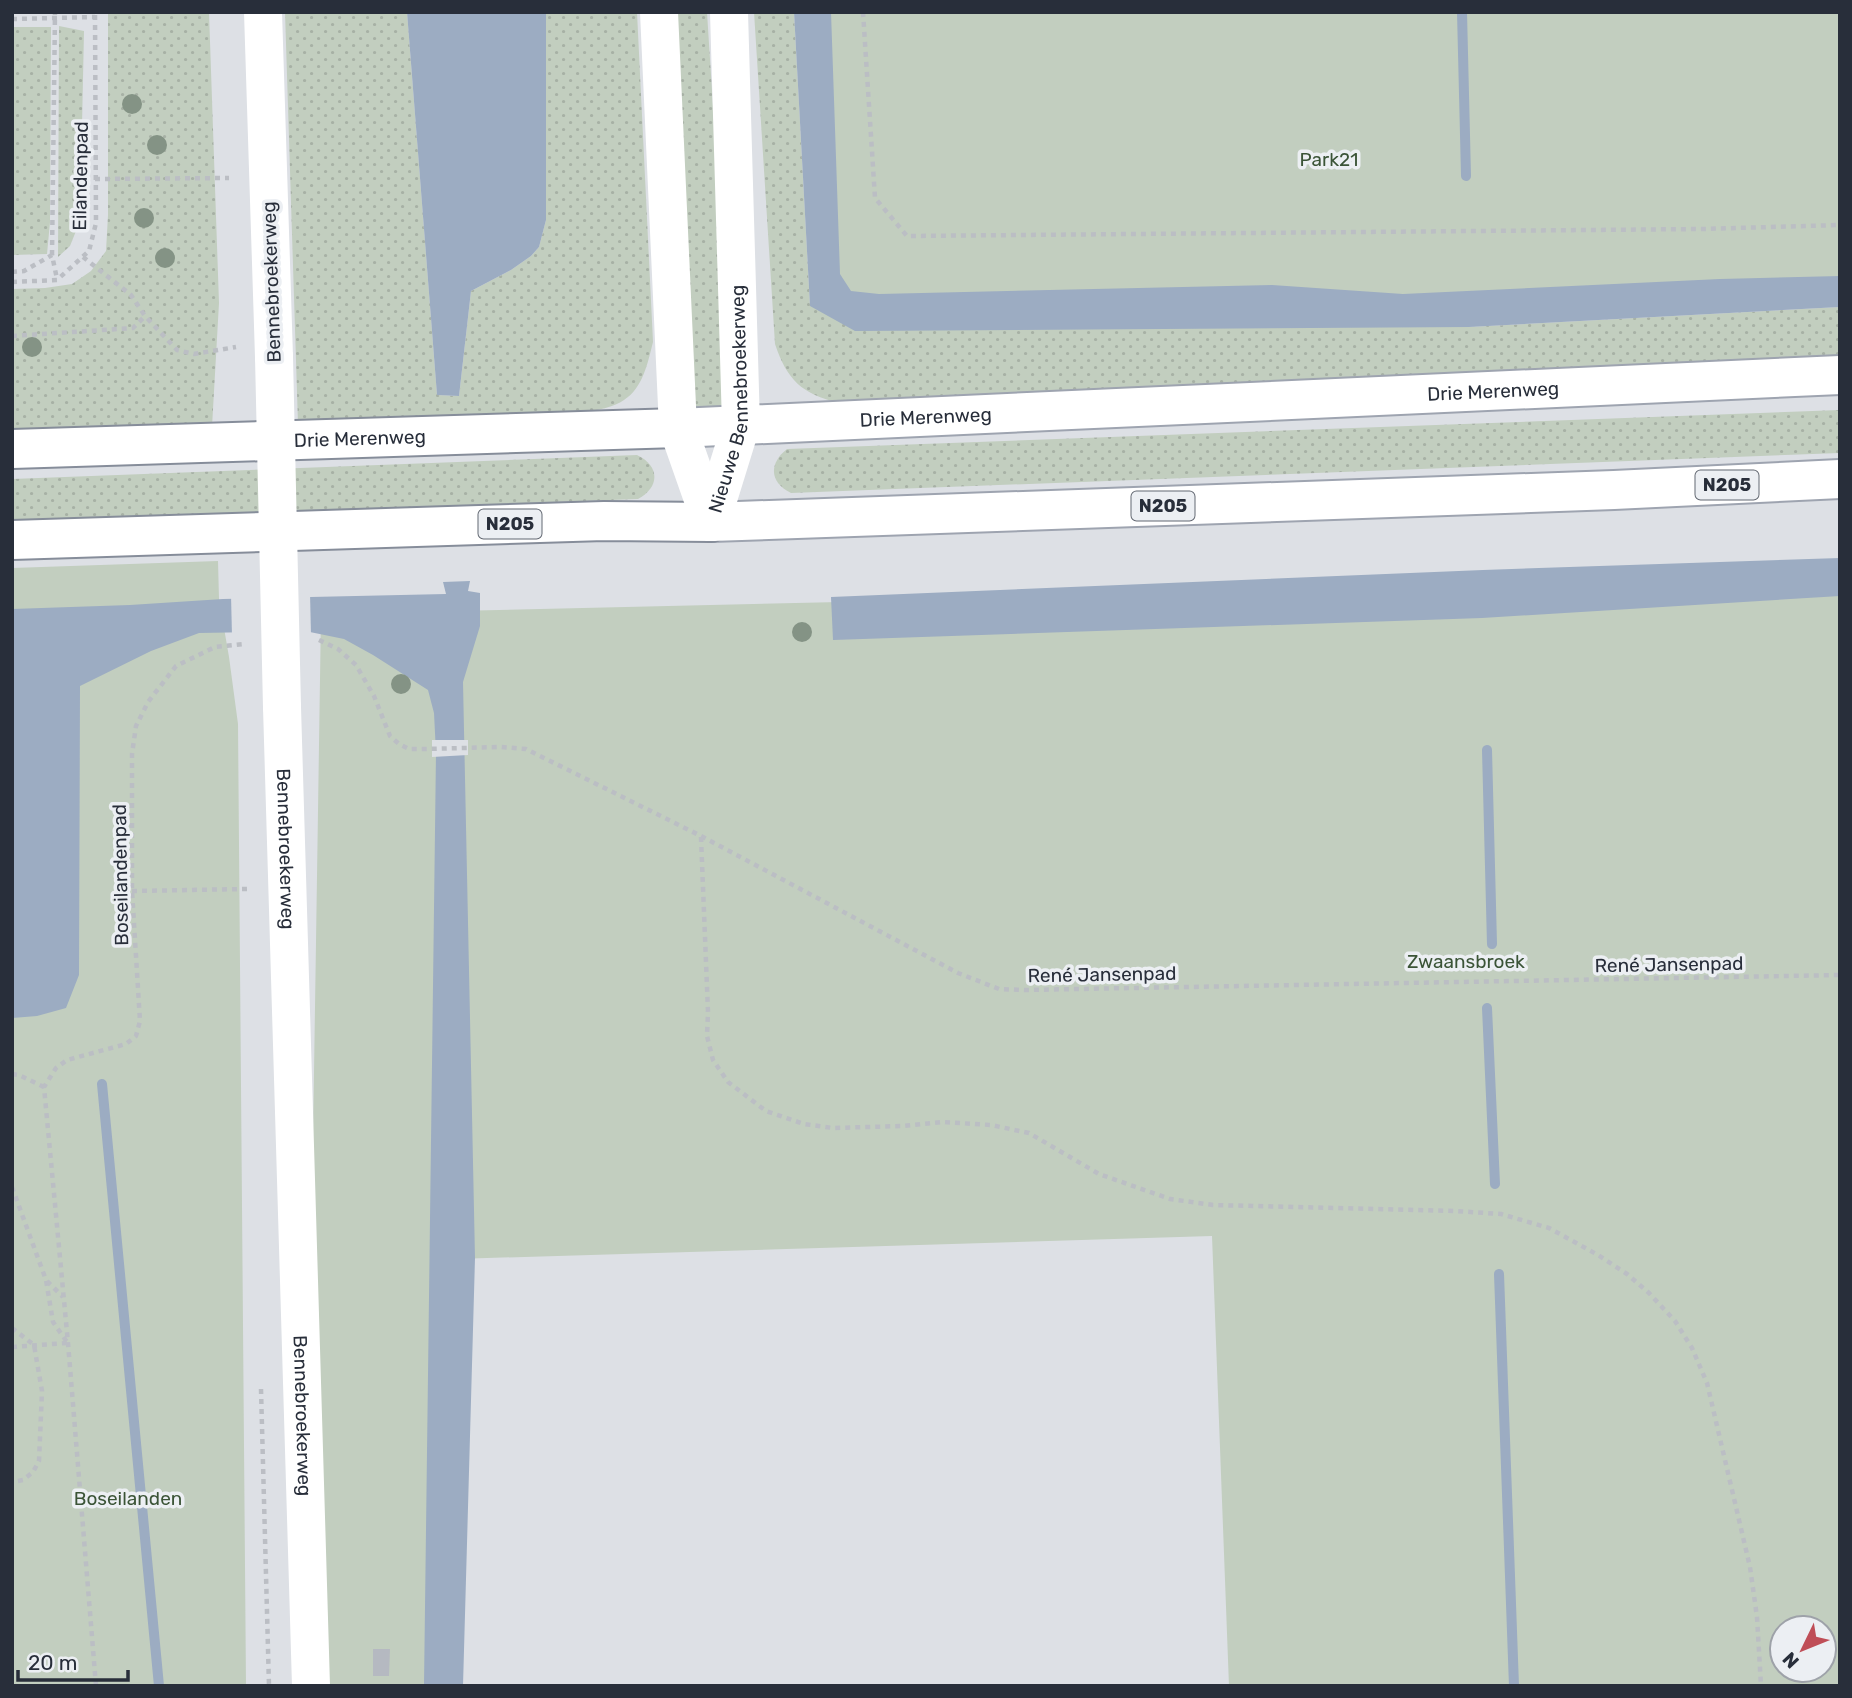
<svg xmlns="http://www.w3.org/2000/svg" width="1852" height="1698" viewBox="0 0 1852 1698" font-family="Rubik,sans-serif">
	<defs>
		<pattern id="grass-dots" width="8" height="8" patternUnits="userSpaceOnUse" patternTransform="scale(1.75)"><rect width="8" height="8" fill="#c2cebf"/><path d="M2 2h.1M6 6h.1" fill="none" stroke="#a7b1a5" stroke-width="1.8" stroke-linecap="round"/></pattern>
	</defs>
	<rect width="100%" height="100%" fill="#dde0e5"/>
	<g fill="url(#grass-dots)">
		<polygon points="108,12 209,12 219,303 212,427 12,434 12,289 45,288 72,284 91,271 106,251 108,215"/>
		<path d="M285,12H407L437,395L459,396L471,291L511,270L531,256L539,247L546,220V12H637L653,342C648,362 643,388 624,400C614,407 599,409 588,413L298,424Z"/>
		<polygon points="668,12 707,12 732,407 694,409"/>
		<path d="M754,12H794L810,306L1469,327L1840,307V359L839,403C802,394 787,380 775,344Z"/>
		<polygon points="59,26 84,31 80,221 70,246 58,257"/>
		<polygon points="12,27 51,27 50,222 47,254 12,255"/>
		<path d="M1840,410V453L791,493C770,483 768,464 787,449Z"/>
		<path d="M637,455C660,466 660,487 638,499L12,522V479Z"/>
	</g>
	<g fill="#c2cebf" fill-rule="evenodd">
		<polygon points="819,12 1840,12 1840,291 840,306"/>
		<polygon points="218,561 219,599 229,657 238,724 246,1686 12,1686 12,568"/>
		<path d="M1840,579V1686H1229L1212,1236L456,1259L445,1686H329L312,1204L321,614ZM1782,1628H1824V1670H1782Z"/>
	</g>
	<g fill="#9cacc2">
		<polygon points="407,12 546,12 546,220 539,247 531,256 511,270 471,291 459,396 437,395"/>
		<polygon points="794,12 831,12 840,274 851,291 879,294 1272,285 1403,294 1720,279 1840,276 1840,307 1469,327 855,331 810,306"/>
		<polygon points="1840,558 1840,596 1482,618 833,640 831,597 1483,570"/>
		<polygon points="470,581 468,591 480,593 480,626 463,682 475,1258 463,1686 424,1686 436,753 434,713 428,690 373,655 344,639 305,631 199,633 151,651 80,686 79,975 66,1008 37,1016 12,1018 12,609 130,605 223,599 446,594 443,582"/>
	</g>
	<g fill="#dde0e5">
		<polygon points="310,593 311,635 232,636 231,595"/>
		<polygon points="432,740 468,740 468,755 432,757"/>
	</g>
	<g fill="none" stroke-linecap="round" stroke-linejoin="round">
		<g stroke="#9cacc2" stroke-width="10">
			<polyline points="1462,12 1466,176"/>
			<polyline points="1487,750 1492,944"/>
			<polyline points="1487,1008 1495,1184"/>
			<polyline points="102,1084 159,1686"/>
			<polyline points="1499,1274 1514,1686"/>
		</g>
	</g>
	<polygon fill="#b5b9c1" points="373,1649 390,1649 389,1676 373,1676"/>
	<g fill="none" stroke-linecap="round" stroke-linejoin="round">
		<defs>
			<g id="primary">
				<path id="s3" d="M678,428L1840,375"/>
				<polyline points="711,522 1614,490 1840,479"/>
			</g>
			<g id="highway">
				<path id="s4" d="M12,449L678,428"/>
				<polyline points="12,540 604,521 711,522"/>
			</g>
		</defs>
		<use href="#primary" stroke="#9ea4b0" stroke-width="42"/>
		<use href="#highway" stroke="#868d9a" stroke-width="42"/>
		<g stroke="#bbbec4" stroke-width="4.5" stroke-dasharray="5 5" stroke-linecap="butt">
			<polyline points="863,12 875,198 907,236 1702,229 1840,225"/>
			<polyline points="12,19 95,17"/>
			<polyline points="95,179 229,178"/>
			<polyline points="52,255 55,12"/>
			<polyline points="83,257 131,295 145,316 177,350 194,354 236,347"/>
			<polyline points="12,272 24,271 52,255 57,279"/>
			<polyline points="12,282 57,280 89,251 96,223 95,12"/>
			<polyline points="12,336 133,328 145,316"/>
			<polyline points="319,640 338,649 356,665 374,696 390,736 399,744 409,749 423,749 501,747 526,749 701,836 958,973 999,989 1024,990 1840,975"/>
			<polyline points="701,837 708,1012 707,1036 713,1060 728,1082 766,1111 804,1124 833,1128 902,1126 943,1122 991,1125 1029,1133 1099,1174 1170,1199 1213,1205 1456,1211 1501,1214 1549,1228 1598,1255 1627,1274 1649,1293 1675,1321 1692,1348 1707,1383 1750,1567 1757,1617 1761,1686"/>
			<polyline points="132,891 247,889"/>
			<polyline points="12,1074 19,1075 44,1087"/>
			<polyline points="12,1187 46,1280 53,1322 67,1342"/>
			<polyline points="47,1281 63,1297"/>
			<polyline points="12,1328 34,1345 42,1391 39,1461 33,1472 23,1480 12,1482"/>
			<polyline points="12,1347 67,1343"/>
			<polyline points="261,1389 269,1686"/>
			<polyline points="96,1686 68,1343 44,1087 56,1068 67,1060 126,1044 136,1036 140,1021 132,891 132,754 136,726 148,702 176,666 215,647 244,644"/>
		</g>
		<g stroke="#fff" stroke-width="38">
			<polyline points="263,12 274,357"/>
			<polyline points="659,12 678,428 711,522"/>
			<path id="s1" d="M711,522L741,425L729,12"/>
			<path id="s2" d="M282,707L311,1686"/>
		</g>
		<use href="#primary" stroke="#fff" stroke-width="38"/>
		<use href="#highway" stroke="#fff" stroke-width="38"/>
		<polyline stroke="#fff" stroke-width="38" points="274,357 282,707"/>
	</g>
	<g fill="#849385">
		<circle cx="132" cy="104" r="10"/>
		<circle cx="157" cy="145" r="10"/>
		<circle cx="144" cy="218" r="10"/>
		<circle cx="165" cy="258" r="10"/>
		<circle cx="32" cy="347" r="10"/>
		<circle cx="802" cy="632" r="10"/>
		<circle cx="401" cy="684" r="10"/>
	</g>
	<g text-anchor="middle" stroke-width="7" stroke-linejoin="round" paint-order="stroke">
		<g fill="#eceff3" stroke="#636872" stroke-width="2">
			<rect x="1695.5" y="470.5" width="63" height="29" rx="5"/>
			<rect x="1131.5" y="491.5" width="63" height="29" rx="5"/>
			<rect x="478.5" y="509.5" width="63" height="29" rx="5"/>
		</g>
		<g font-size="18" font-weight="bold" fill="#282e3a">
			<text x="1727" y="491">N205</text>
			<text x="1163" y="512">N205</text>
			<text x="510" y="530">N205</text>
		</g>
		<g font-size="19" fill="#3b5437" stroke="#eceff3">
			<text x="1329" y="166">Park21</text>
			<text x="1466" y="968">Zwaansbroek</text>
			<text x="128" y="1505">Boseilanden</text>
		</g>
		<g font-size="19" fill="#282e3a" stroke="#eceff3">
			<text transform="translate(80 176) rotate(-89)" y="7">Eilandenpad</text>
			<text transform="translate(271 282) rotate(-92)" y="7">Bennebroekerweg</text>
			<text dy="7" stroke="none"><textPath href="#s3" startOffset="816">Drie Merenweg</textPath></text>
			<text dy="7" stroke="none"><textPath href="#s1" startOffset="126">Nieuwe Bennebroekerweg</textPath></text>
			<text dy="7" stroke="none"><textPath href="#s3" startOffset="248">Drie Merenweg</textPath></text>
			<text dy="7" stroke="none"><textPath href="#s4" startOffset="348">Drie Merenweg</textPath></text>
			<text dy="7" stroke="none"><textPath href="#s2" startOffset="142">Bennebroekerweg</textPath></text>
			<text transform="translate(120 875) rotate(-91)" y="7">Boseilandenpad</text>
			<text transform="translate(1669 964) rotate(-1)" y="7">René Jansenpad</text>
			<text transform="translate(1102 974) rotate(-1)" y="7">René Jansenpad</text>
			<text dy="7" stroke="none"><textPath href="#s2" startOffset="709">Bennebroekerweg</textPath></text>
		</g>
	</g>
	<rect width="1852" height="1698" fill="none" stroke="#282e3a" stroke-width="28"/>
	<g transform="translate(1803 1649) rotate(227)"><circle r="33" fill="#eceff3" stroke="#9ea2a9" stroke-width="2"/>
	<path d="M0-5L12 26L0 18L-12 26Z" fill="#bf4e57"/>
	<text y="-10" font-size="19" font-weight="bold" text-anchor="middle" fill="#282e3a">N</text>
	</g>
	<path d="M18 1670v10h110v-10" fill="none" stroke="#282e3a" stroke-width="3.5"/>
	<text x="28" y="1670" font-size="21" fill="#282e3a" stroke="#eceff3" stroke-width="5" paint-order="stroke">20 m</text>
</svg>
